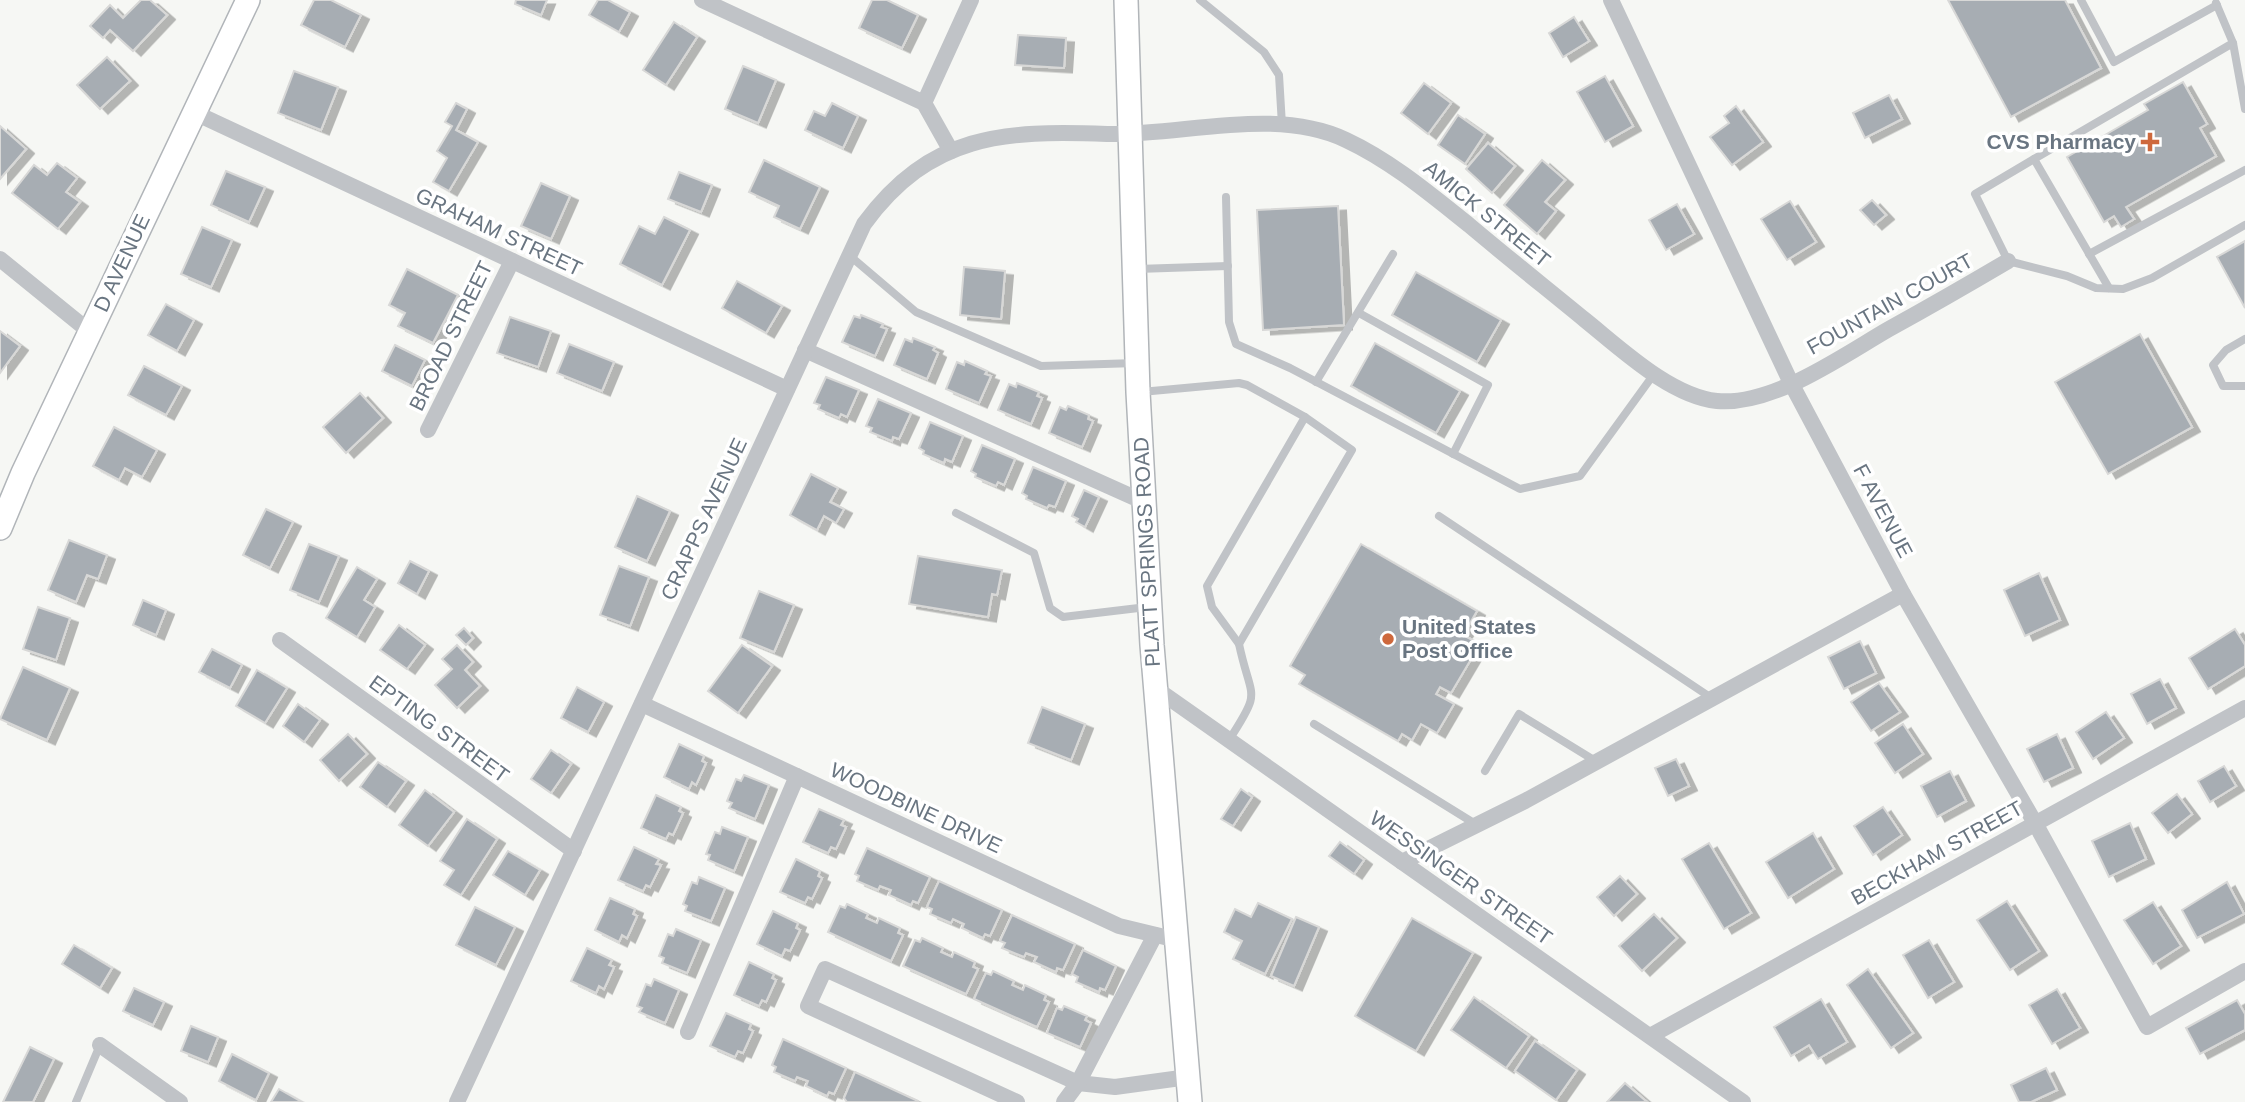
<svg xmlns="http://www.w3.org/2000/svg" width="2245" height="1102" viewBox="0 0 2245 1102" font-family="Arial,sans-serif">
	<defs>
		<filter id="shadow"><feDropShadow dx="8" dy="4.5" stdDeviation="0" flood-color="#0004"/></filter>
	</defs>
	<rect width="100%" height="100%" fill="#f6f7f4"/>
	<g fill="#a7adb3" stroke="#d8d8d7" stroke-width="2" filter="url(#shadow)">
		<polygon points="141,0 150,0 167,15 133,51 110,30 103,38 90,26 110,5 123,18"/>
		<polygon points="314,0 331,0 361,15 345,47 301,25"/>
		<polygon points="516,0 547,0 541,15 515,4"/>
		<polygon points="598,0 608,0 630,12 619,32 589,15"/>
		<polygon points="872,0 887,0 918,15 902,48 859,28"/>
		<polygon points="1948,0 2065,0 2101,68 2011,117"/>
		<polygon points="1574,17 1589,41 1563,57 1549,33"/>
		<polygon points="674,22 697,37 666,85 643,70"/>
		<polygon points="1018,35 1066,38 1064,68 1015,65"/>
		<polygon points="107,57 130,81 100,109 77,85"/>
		<polygon points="743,66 776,80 758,123 725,109"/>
		<polygon points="294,71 338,87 321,130 278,113"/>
		<polygon points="1605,76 1633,126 1605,142 1577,92"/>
		<polygon points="2183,82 2207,124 2200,128 2216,156 2126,207 2134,219 2121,227 2114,216 2104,222 2067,157 2148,110 2144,104"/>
		<polygon points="1424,83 1451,103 1428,134 1401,113"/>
		<polygon points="1889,95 1902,119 1865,138 1853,113"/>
		<polygon points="456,103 467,109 456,130 478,142 449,191 433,182 447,158 437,151 452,126 445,122"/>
		<polygon points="832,103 858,116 843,148 805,130 814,111 825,116"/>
		<polygon points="1736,106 1763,142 1732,165 1710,137 1729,123 1724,116"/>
		<polygon points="1458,115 1485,134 1465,164 1438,145"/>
		<polygon points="0,126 26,149 0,179"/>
		<polygon points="1488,143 1515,166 1492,193 1466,169"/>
		<polygon points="764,160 820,187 800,229 774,217 779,206 749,192"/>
		<polygon points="1542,160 1565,180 1545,202 1556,211 1537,234 1504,205"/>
		<polygon points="57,163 77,178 66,192 80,202 58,229 12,193 34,165 47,175"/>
		<polygon points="226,171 265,187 249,222 211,205"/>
		<polygon points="679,172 712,185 701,212 668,199"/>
		<polygon points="541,183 570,196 551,239 521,226"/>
		<polygon points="1872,200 1886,215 1874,225 1860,210"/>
		<polygon points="1790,201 1816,242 1787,260 1761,219"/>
		<polygon points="1677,204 1694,234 1666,250 1649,220"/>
		<polygon points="1338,206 1344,325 1263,330 1257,210"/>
		<polygon points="664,217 690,230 662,285 620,264 639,226 655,234"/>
		<polygon points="202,227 232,240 211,287 181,274"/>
		<polygon points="2245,241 2245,308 2217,257"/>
		<polygon points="964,267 1005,271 1001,319 960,315"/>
		<polygon points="407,269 458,295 433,343 398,326 405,313 389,305"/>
		<polygon points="1416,272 1501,320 1477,362 1392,315"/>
		<polygon points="737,281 782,306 766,333 722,308"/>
		<polygon points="166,304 194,320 177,351 148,335"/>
		<polygon points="861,315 883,324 881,327 887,329 875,356 842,342 854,316 860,318"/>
		<polygon points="510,317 551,331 538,367 497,353"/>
		<polygon points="0,331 20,346 0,373"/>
		<polygon points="2140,334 2192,427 2108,474 2055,382"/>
		<polygon points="913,338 935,347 933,350 938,353 927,379 894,365 905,339 912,342"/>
		<polygon points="1375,343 1460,391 1436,433 1351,386"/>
		<polygon points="569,344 614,362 602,391 557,373"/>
		<polygon points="395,345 425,360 412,386 382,371"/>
		<polygon points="965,361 987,371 985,374 991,376 979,403 946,389 957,362 964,365"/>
		<polygon points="144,366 182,386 166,415 128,395"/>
		<polygon points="826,377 859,390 847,417 841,414 839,418 818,409 820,405 814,403"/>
		<polygon points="1017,383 1039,392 1037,396 1042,398 1031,424 998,410 1009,384 1016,387"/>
		<polygon points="360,393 383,418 346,453 323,427"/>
		<polygon points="878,399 911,413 899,439 893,437 892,441 870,432 872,428 866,426"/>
		<polygon points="1068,406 1089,415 1088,419 1093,421 1082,447 1049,433 1060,407 1066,410"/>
		<polygon points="930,422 963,436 952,462 945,459 944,463 923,454 924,451 919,448"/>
		<polygon points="114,427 157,450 142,477 125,468 119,480 93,466"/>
		<polygon points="982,445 1015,459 1004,485 998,482 996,486 975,477 976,474 971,471"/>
		<polygon points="1033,467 1066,481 1055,507 1049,505 1047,508 1026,499 1027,496 1022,493"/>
		<polygon points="811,474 838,488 830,502 844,509 836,523 824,516 817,530 790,515"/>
		<polygon points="1084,490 1099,497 1085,527 1076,522 1078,519 1072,516"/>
		<polygon points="637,496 670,511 647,561 615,547"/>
		<polygon points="266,509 293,522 270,568 243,555"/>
		<polygon points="69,540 107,555 98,579 87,575 76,602 48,590"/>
		<polygon points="309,544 339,556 319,602 290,590"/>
		<polygon points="1361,544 1477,611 1463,635 1480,644 1451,693 1440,687 1436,694 1454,704 1437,733 1421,724 1412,740 1402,734 1398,741 1299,684 1305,675 1290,666"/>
		<polygon points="918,556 1002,570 997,595 992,594 988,617 909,604"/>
		<polygon points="410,561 429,571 417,594 398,583"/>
		<polygon points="619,566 649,577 630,626 600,615"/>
		<polygon points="357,567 377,579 364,600 375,607 357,637 326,618"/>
		<polygon points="2039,573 2060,620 2025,636 2004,590"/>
		<polygon points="759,591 794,605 774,652 740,638"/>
		<polygon points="143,600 166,610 156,635 133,625"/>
		<polygon points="38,607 70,618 56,660 23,649"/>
		<polygon points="399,625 425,645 407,669 380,650"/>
		<polygon points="464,628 473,638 466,645 456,635"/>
		<polygon points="2235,629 2245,645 2245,666 2208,689 2189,658"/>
		<polygon points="1860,641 1876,673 1844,689 1828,657"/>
		<polygon points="457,645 473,662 465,670 480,686 457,708 435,685 452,669 442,659"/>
		<polygon points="742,645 772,666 738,713 708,691"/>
		<polygon points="212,649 242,665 230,688 199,672"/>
		<polygon points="23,667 70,688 47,740 0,719"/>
		<polygon points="257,670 287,688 265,723 236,706"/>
		<polygon points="2160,679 2176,708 2147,724 2131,694"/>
		<polygon points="1879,683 1900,712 1871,731 1851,702"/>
		<polygon points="577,687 604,702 588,732 561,718"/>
		<polygon points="298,704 320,720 304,742 283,726"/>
		<polygon points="1042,707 1085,724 1071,760 1028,743"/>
		<polygon points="2106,712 2124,738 2093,759 2076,732"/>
		<polygon points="1903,724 1923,754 1895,773 1875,743"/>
		<polygon points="348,734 367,754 339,781 320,760"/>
		<polygon points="2057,734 2073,768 2044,782 2027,749"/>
		<polygon points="679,744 704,756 702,761 706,763 696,785 692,782 689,789 664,777"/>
		<polygon points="551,750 571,764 551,793 531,779"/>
		<polygon points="1676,759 1689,786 1668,796 1655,768"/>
		<polygon points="378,762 406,781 387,807 360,787"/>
		<polygon points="2224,766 2236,786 2210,802 2198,781"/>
		<polygon points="1950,771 1966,801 1937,817 1921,786"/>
		<polygon points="744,775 769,785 755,819 729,808 732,803 727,801 736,779 741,781"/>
		<polygon points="1241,789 1252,797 1233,826 1221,819"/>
		<polygon points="425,790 454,812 428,846 399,825"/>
		<polygon points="2177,794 2192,814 2168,833 2152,813"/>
		<polygon points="656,795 681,807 679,811 683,813 673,835 669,833 666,839 641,828"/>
		<polygon points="1883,807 1902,835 1873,855 1854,826"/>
		<polygon points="819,809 844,820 841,825 846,827 836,849 831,847 828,853 803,842"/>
		<polygon points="467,819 497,839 461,895 444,885 454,870 440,861"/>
		<polygon points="2130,823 2146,859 2109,877 2092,841"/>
		<polygon points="722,827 748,837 734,871 708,860 710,855 706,854 715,832 720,834"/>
		<polygon points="1813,833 1834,869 1788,898 1766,862"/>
		<polygon points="1340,842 1364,860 1354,874 1329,856"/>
		<polygon points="1709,843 1751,913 1724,929 1682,859"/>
		<polygon points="634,847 659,859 656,864 661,865 650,887 646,885 643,891 618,880"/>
		<polygon points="867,848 930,877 918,903 913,901 911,905 889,895 891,890 880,886 878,890 857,881 859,876 855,874"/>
		<polygon points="508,851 540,870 525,895 493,875"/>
		<polygon points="796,859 820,871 818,876 822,878 812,899 808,897 805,903 780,892"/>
		<polygon points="1620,876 1637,894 1614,916 1597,897"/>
		<polygon points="699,877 725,888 711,921 685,911 687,906 683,904 692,882 697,884"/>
		<polygon points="939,881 1002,910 990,936 985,934 983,938 962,928 964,924 953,919 951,923 930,914 932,909 927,907"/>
		<polygon points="2227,882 2244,914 2197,938 2182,910"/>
		<polygon points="610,898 635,909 633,914 637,916 627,938 622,935 619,942 595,930"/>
		<polygon points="2007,901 2039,951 2010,970 1977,920"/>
		<polygon points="2153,902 2181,946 2153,964 2124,920"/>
		<polygon points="1258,903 1292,919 1265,974 1233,959 1242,941 1224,932 1235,909 1251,917"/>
		<polygon points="847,904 868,914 866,918 877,923 879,918 900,928 898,933 903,935 891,961 828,932 840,906 845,908"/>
		<polygon points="475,907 515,927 496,965 456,945"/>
		<polygon points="773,911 798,923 796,928 800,930 790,951 785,949 782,956 757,944"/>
		<polygon points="1654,914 1677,938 1642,971 1619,946"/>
		<polygon points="1012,915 1075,944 1063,970 1057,968 1056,972 1034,962 1037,957 1026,953 1024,957 1002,948 1005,943 1000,941"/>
		<polygon points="1296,917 1319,927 1294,986 1271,976"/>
		<polygon points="1412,918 1473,953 1416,1051 1355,1016"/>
		<polygon points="676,929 701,940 687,973 662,963 664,958 659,956 668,934 673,936"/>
		<polygon points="922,938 943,948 941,952 952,957 954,952 975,962 973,967 978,969 966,994 903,966 915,940 920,942"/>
		<polygon points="1929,940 1954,982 1928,998 1903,955"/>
		<polygon points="74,945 112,968 100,988 62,964"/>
		<polygon points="587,948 612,960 609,965 614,967 604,989 599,986 596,993 571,981"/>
		<polygon points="1083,950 1116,966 1105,990 1100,988 1099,992 1076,982 1078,977 1072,974"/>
		<polygon points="749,962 774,974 772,978 776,980 766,1002 762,1000 759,1006 734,995"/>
		<polygon points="1868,969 1913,1033 1891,1048 1847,985"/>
		<polygon points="993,971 1014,981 1012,985 1023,990 1025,985 1046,995 1044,1000 1049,1002 1037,1027 974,999 986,973 991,975"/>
		<polygon points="654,979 679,990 665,1023 639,1012 642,1008 637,1006 646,984 651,986"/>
		<polygon points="134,988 164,1002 153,1025 123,1011"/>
		<polygon points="2057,989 2080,1028 2052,1044 2029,1005"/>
		<polygon points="1474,997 1529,1036 1506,1068 1451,1030"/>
		<polygon points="1821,999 1847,1042 1818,1059 1809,1045 1791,1056 1774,1027"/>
		<polygon points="2237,1000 2245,1014 2245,1030 2200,1054 2186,1028"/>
		<polygon points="1064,1006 1087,1016 1085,1020 1091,1023 1080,1047 1047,1033 1057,1008 1062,1010"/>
		<polygon points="726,1013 751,1024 749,1029 753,1031 743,1053 738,1051 735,1057 710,1046"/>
		<polygon points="191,1026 218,1037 208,1062 181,1051"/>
		<polygon points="783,1039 846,1068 834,1094 829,1092 827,1096 806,1086 808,1081 797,1077 795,1081 774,1072 776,1067 772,1065"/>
		<polygon points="1535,1041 1577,1070 1556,1100 1515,1071"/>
		<polygon points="30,1047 54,1059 33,1102 3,1102"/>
		<polygon points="232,1054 269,1073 256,1100 219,1081"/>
		<polygon points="2046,1068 2057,1090 2031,1102 2019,1102 2011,1085"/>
		<polygon points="855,1072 918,1101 918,1102 847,1102 844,1098"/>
		<polygon points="1625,1083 1647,1102 1607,1102"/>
		<polygon points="279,1089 302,1102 271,1102"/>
	</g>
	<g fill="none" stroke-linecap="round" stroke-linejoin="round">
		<defs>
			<g id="secondary">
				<polyline points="1126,0 1138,392 1152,645 1190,1102"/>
				<polyline points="0,528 23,473 248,0"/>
			</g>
		</defs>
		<use href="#secondary" stroke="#b1b5b9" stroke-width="26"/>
		<g stroke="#c0c3c7" stroke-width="8">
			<polyline points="1200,0 1264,52 1279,75 1282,125"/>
			<polyline points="2081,0 2114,62 2217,5"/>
			<polyline points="2216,3 2233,43 2245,109"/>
			<polyline points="2034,159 1975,194 2008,261 2067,276 2096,288 2123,289 2152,278 2245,225"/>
			<polyline points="1226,197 1229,322 1236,344 1290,368 1520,489 1580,476 1654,374"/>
			<polyline points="2089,254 2245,170"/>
			<polyline points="850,256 916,312 1041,366 1136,363"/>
			<polyline points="1137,269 1228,266"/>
			<polyline points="2109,288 2034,159 2233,43"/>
			<polyline points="1359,313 1488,385 1453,454"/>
			<polyline points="2245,339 2226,350 2213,365 2223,386 2245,386"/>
			<polyline points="1316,382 1393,254"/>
			<path d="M1141,392L1239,383L1247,385L1305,417L1352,450L1239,644C1251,701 1263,688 1229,740"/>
			<polyline points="956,513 1034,553 1050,608 1063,617 1147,607"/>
			<polyline points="1439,516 1713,699"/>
			<polyline points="1239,644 1212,607 1207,586 1305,417"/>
			<polyline points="1314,724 1477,825"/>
			<polyline points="1485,771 1519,714 1597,762"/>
			<polyline points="76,1102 100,1045"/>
		</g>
		<g stroke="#c0c3c7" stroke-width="16">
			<polyline points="702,0 924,103 951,151"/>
			<polyline points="1611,0 1791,383 1903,594 2035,823 2147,1027 2245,971"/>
			<polyline points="924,103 971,0"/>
			<polyline points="193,112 787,389"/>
			<polyline points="0,259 90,332"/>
			<polyline points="805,350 1144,502"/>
			<polyline points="428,430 512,261"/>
			<polyline points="280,640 574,851"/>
			<polyline points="1155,688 1743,1102"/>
			<polyline points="642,704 1119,926 1177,940"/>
			<polyline points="1402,862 1525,801 1903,594"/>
			<polyline points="688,1032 797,776"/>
			<polyline points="1650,1036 2245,708"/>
			<polyline points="100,1045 180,1102"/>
			<path d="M457,1102L864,224C930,134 1003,130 1107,134C1182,136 1275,106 1346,140C1391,161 1430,194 1469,225C1507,257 1546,288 1585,320C1620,348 1670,396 1717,401C1773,406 1842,356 1889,329C1929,307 1969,284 2008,261"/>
			<polyline points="1017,1102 808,1006 825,969 1078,1083 1115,1087 1188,1077"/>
			<polyline points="1064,1102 1078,1083 1155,935"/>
		</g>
		<use href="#secondary" stroke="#fff" stroke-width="23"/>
	</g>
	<g fill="#ce683c" stroke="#fff" stroke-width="2.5">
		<path d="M2146.5 131.5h7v7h7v7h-7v7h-7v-7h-7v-7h7z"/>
		<circle cx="1388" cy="639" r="7"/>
	</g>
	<g text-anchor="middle" stroke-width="7" stroke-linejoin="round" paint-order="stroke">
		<g font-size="21" font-weight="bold" fill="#697581" stroke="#fff" text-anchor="end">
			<text x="2136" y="149">CVS Pharmacy</text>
			<text x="1402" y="634" text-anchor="start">United States<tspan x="1402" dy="24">Post Office</tspan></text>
		</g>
		<g font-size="21" fill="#697581" stroke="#fff">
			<text transform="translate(1487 214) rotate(39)" y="7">AMICK STREET</text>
			<text transform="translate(499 232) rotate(25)" y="7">GRAHAM STREET</text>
			<text transform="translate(122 263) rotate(-65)" y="7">D AVENUE</text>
			<text transform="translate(1890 304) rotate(-29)" y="7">FOUNTAIN COURT</text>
			<text transform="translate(451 336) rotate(-64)" y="7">BROAD STREET</text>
			<text transform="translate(1883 511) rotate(62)" y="7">F AVENUE</text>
			<text transform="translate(704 519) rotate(-65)" y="7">CRAPPS AVENUE</text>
			<text transform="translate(1147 552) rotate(-93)" y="7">PLATT SPRINGS ROAD</text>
			<text transform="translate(439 729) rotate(36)" y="7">EPTING STREET</text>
			<text transform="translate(916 808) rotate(25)" y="7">WOODBINE DRIVE</text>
			<text transform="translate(1937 853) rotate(-29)" y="7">BECKHAM STREET</text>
			<text transform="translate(1461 878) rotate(35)" y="7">WESSINGER STREET</text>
		</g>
	</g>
</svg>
